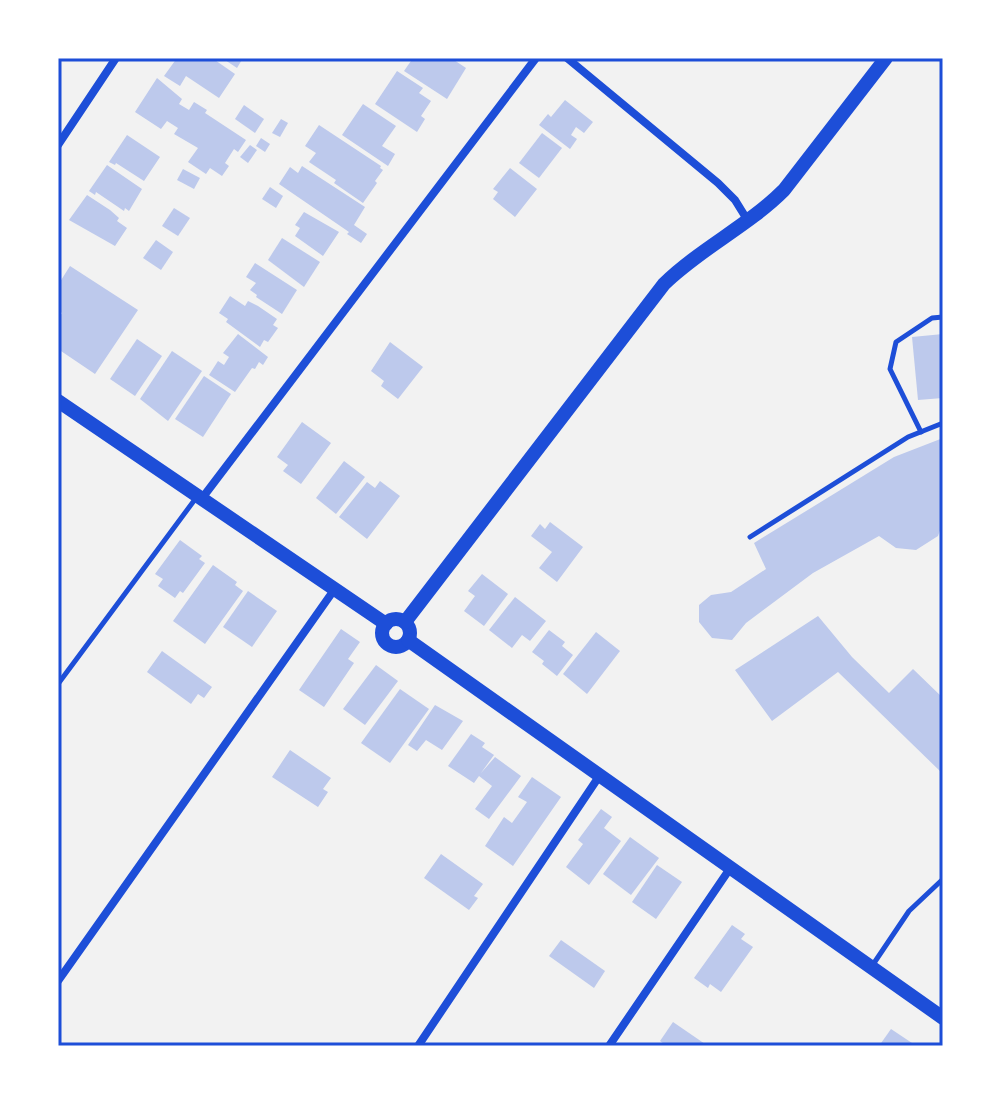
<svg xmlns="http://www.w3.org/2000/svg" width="1001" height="1104" viewBox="0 0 1001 1104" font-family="'Public Sans',sans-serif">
	<rect width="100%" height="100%" fill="#f2f2f2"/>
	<g fill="#bdc9ec">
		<polygon points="177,58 212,58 235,74 219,98 186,76 180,86 164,76"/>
		<polygon points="222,58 243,58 237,68"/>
		<polygon points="413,58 451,58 466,68 447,99 404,71"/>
		<polygon points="397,71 423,88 419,93 431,101 421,116 425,119 417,132 375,104"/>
		<polygon points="157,78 182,99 179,104 189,110 194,102 207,110 205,113 246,140 238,152 234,149 225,163 229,166 222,176 210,168 206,174 188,162 198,148 174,134 178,128 167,121 161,129 135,112"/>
		<polygon points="565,100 593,122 584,133 576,127 571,135 577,139 570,149 539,125 548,114 551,117"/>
		<polygon points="363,104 396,126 382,146 395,154 388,166 342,135"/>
		<polygon points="244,105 264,119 255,133 235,119"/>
		<polygon points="281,119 288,123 280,137 272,133"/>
		<polygon points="319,125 381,166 380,168 383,170 375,181 377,183 363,203 334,183 336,180 309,162 316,153 305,146"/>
		<polygon points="542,133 562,148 539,178 519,163"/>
		<polygon points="127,135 160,157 144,181 116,163 115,165 109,162"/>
		<polygon points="261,138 270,144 265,152 256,146"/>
		<polygon points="250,145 257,150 248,163 240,157"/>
		<polygon points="107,165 142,189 129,211 125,208 124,211 96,192 95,195 89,191"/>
		<polygon points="302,166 365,207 354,225 367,234 361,243 347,234 349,232 279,184 290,167 298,173"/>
		<polygon points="510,168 537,189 515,217 493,199 498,192 493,189"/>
		<polygon points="183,169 200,178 194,189 177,180"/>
		<polygon points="270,187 283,196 276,208 262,199"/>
		<polygon points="87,195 110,210 119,218 117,221 127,228 115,246 69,220"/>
		<polygon points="174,208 190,218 178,236 162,226"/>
		<polygon points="304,212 339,232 323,256 295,236 300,228 295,225"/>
		<polygon points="282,238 320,262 304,287 268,260"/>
		<polygon points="156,240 173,252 161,270 143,258"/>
		<polygon points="255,263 297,290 282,314 256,297 257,295 250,290 256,283 246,277"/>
		<polygon points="70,266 138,310 95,374 58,349 58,319 62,313 58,310 58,285"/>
		<polygon points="230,296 245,306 248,301 258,306 277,319 273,325 278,328 268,342 264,340 260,347 226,322 228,319 219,313"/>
		<polygon points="238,334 268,357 263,365 259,362 255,369 252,368 235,392 209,375 218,361 224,365 229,357 223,353"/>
		<polygon points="943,334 943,398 918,400 912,337"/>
		<polygon points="137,339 162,356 135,396 110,379"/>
		<polygon points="390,342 423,367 398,399 381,386 384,381 371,371"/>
		<polygon points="172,351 202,371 168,421 140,399"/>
		<polygon points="204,376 231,394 203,437 175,419"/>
		<polygon points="302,422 331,443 301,484 283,471 288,465 277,457"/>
		<polygon points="943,438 943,522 938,536 916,550 896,548 879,536 813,573 746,623 732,640 712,638 699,622 699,605 711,595 731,592 766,569 754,543 894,457"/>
		<polygon points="344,461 365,477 336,514 316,498"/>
		<polygon points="380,481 400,496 367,539 339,517 367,482 375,488"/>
		<polygon points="550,522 583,547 557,582 539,568 552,552 531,536 540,524 545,529"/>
		<polygon points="180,540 202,556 199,559 205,563 183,593 180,591 175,598 158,586 163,579 155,574"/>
		<polygon points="213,565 237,582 235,585 243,591 205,644 173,621"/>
		<polygon points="482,574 508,594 484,626 464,611 475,596 468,591"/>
		<polygon points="248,591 277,611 252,647 223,627"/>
		<polygon points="515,597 546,621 530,641 522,635 512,648 489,630"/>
		<polygon points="818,616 852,657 889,693 913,669 943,698 943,774 838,672 772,721 735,670"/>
		<polygon points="341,629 360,642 348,659 354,663 324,707 299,690"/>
		<polygon points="549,630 565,642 562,646 573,655 557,676 542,664 544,661 532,652"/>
		<polygon points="596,632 620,651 587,694 563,674"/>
		<polygon points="162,651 212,687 204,698 198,694 191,704 147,672"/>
		<polygon points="376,665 398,681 365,725 343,709"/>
		<polygon points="400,689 429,709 390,763 361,743"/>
		<polygon points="435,705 463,721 442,750 426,740 417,751 408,745"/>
		<polygon points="471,734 485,743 482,747 494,755 481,773 495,757 521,776 489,819 475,809 492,786 479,776 474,783 448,766"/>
		<polygon points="290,750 331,778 323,789 328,792 318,807 272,777"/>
		<polygon points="532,777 561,797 513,866 485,846 504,817 512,823 527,802 518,797"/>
		<polygon points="601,809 612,817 604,828 621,841 589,885 566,867 583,844 578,840"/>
		<polygon points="630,837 659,858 631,895 603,874"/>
		<polygon points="441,854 483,884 474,896 478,898 469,910 424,878"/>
		<polygon points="657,865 682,882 656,919 632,902"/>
		<polygon points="732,925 745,934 741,939 753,947 721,992 710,984 708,988 694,978"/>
		<polygon points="561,940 605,971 594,988 549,956"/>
		<polygon points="673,1022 708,1046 667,1046 660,1041"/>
		<polygon points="891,1029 912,1043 909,1046 879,1046"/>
	</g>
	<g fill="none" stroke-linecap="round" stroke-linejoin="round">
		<g stroke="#1d4ed8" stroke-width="5">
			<polyline points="921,432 890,369 896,342 932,318 943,317"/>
			<polyline points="750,537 908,437 943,423"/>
			<polyline points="58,684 196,498"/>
			<polyline points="872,966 909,911 943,879"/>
		</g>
		<g stroke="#1d4ed8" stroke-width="8">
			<polyline points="567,58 718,183 735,200 748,221"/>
			<polyline points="58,145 116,58"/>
			<polyline points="203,497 536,58"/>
			<polyline points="58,981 334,590"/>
			<polyline points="418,1046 600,775"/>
			<polyline points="609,1046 731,867"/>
		</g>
		<g stroke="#1d4ed8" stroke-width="14">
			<polyline points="58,401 386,624"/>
			<circle cx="396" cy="633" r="14"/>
			<path d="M405,622L664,284C701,248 748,226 784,190L886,58"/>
			<polyline points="408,640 943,1018"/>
		</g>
	</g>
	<rect width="1001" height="1104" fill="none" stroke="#ffffff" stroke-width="120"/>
	<rect x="60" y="60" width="881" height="984" fill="none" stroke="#1d4ed8" stroke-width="3"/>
</svg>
